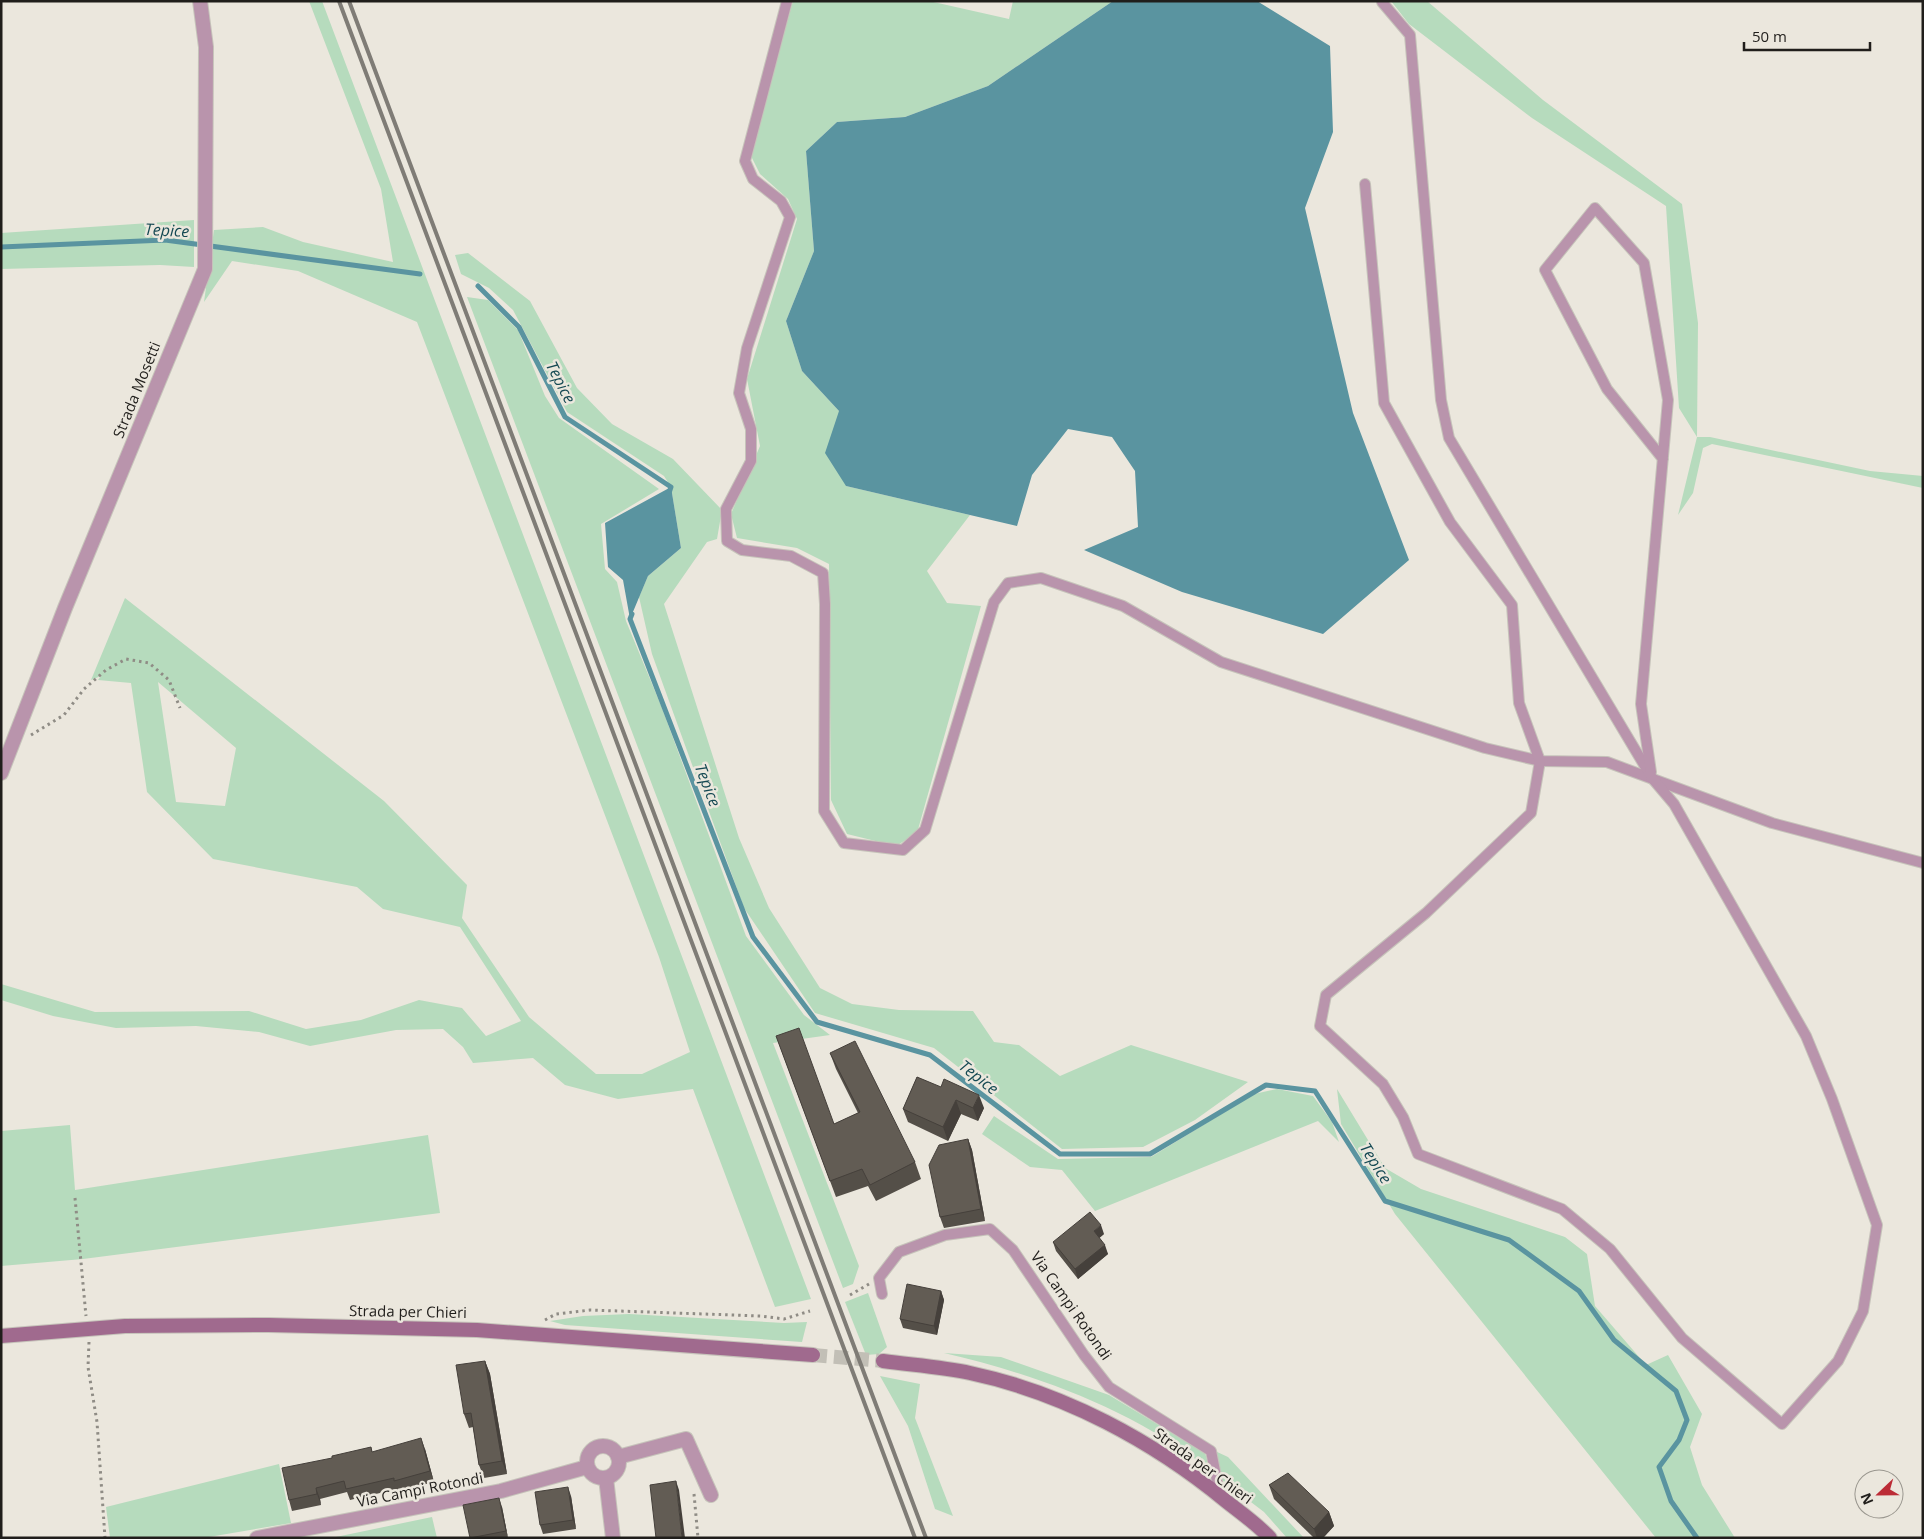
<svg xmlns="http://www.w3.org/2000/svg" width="1924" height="1539" viewBox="0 0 1924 1539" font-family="'Open Sans',sans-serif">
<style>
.green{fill:#b6dbbd;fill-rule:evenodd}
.water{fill:#5a94a0}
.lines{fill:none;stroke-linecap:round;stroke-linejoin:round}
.stream{stroke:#5a94a0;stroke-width:5}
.secondary-tunnel{stroke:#c2bfb6;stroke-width:14;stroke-dasharray:14 7;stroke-linecap:butt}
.service-casing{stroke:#c6c3ba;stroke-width:12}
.minor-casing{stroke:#c6c3ba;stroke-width:16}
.secondary-casing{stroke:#c6c3ba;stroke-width:16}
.path{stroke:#8f8c85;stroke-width:3;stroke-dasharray:2.5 4;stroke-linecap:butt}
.service{stroke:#b994ac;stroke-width:10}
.minor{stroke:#b994ac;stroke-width:14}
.secondary{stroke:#a06a8e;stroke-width:14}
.rail{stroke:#7f7c76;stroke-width:4}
.wall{fill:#544f48}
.shaded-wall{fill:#45403b}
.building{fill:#625c54;stroke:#45403b}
.labels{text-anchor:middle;stroke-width:5;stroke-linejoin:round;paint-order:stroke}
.street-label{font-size:15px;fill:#201e1b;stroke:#ebe7dd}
.water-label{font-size:16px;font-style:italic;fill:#154953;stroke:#ebe7dd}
</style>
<rect width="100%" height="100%" fill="#ebe7dd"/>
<g class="green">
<path d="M309,1H322L811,1299L775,1307L693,1089L618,1099L565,1085L533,1058L473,1063L463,1047L443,1029L396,1030L310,1046L259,1032L196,1026L116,1028L53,1016L1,1000V984L95,1012L249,1011L306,1029L361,1020L419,1000L462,1008L486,1036L521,1021L460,927L383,909L357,887L213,859L147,792L131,683L98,680L101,676L91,680L125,598L384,801L467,885L462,918L529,1017L596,1074H642L690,1052L659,957L417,322L298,271L232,261L204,302L214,230L263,227L303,242L393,262L381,189ZM158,682L236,748L225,806L176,802Z"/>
<path d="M793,1H929L1009,19L1013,1H1113L988,86L905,117L837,122L806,151L814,251L786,321L802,371L839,411L846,486L970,515L927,571L947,603L981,606L917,833L896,846L847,834L831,800L829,564L797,548L737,538L731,514L760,446L747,379L797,219L788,199L760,174L750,154Z"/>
<path d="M1391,1H1427L1543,100L1682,204L1698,323L1697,437H1710L1870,471L1923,476V488L1712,444L1703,448L1693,493L1678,515L1697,437L1679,408L1666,206L1532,118L1409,24Z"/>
<path d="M194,220V267L160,265L1,269V233Z"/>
<path d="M468,253L530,301L577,388L612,424L673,459L722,510L717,539L707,542L664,604L739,838L769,908L820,988L852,1004L899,1010L973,1011L994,1042L1019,1045L1060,1076L1131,1045L1248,1082L1195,1120L1143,1147L1062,1149L934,1048L815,1013L744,908L652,654L639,597L648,576L681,548L671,487L664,476L567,412L513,310L489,288L461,274L455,255Z"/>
<path d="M467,297L488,300L518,330L545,396L559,418L659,489L601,524L605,569L617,582L626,621L662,708L746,936L804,1015L830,1035L773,1043L859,1266L853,1284L843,1288Z"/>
<path d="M1277,1089L1313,1096L1332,1122L1339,1142L1318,1121L1095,1211L1062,1170L1030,1167L982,1134L994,1116L1058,1159L1151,1157L1254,1094Z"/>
<path d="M1337,1089L1385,1168L1421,1189L1565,1237L1587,1254L1595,1306L1646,1365L1668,1355L1702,1414L1690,1447L1702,1485L1735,1538H1656L1395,1214L1341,1124Z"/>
<path d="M70,1125L75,1190L428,1135L440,1213L83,1259L1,1266V1131Z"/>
<path d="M868,1293L887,1347L879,1354L866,1355L845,1302Z"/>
<path d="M629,1314L784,1323L807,1322L802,1342L565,1325L550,1321L583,1316Z"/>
<path d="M944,1353L1001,1357L1109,1395L1205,1453L1210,1470C1133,1410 1039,1375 944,1353Z"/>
<path d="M880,1376L920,1384L915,1418L953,1516L935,1509L908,1426Z"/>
<path d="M1215,1451L1228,1457L1304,1538H1287L1264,1512L1218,1477Z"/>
<path d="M279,1464L291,1523L203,1538H110L106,1507Z"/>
<path d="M432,1517L437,1538H331Z"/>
</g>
<g class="water">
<path d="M1113,1H1257L1330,46L1333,132L1305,208L1353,413L1409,560L1323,634L1182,592L1084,550L1138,527L1135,471L1112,437L1068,429L1032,475L1017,526L846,486L825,453L839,411L802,371L786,321L814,251L806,151L837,122L905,117L988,86Z"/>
<path d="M671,487L681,548L648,576L630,619L623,580L608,567L605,523Z"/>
</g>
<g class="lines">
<g class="stream">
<path d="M1,247L165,240L420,274"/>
<path d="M478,286L519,327L565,417L671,487L669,493"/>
<path d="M632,614L630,619L753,937L817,1022L930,1055L1060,1154H1150L1266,1085L1315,1091L1385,1201L1509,1240L1579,1291L1614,1340L1676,1391L1687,1420L1679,1440L1659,1467L1671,1501L1697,1538"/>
</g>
<path class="secondary-tunnel" d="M813,1355L883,1361"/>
<defs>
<g id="service">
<path d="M787,1L745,161L753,179L781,201L790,217L747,348L739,393L751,429V461L726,509L727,541L742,550L791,556L823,573L825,604L824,811L844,843L903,850L925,830L994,602L1008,583L1041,578L1123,606L1221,662L1485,748L1540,761L1607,762L1772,823L1923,863"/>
<path d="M1365,184L1384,403L1450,522L1512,605L1519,703L1540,761L1531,813L1426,913L1326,995L1320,1026L1383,1084L1403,1117L1418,1154L1562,1209L1610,1249L1682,1338L1782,1424L1838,1361L1863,1311L1877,1225L1832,1099L1806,1036L1674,804L1652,778L1449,438L1441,400L1410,35L1382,2"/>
<path d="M1651,772L1641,704L1668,400L1644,263L1595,208L1545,270L1607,389L1663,459"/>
<path d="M882,1294L879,1278L899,1252L945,1235L990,1229L1013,1250L1084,1355L1109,1387L1211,1451L1220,1496"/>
</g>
<g id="minor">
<path d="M1,773L65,608L205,269L206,47L200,1"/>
<circle cx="603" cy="1462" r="16"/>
<path d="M618,1457L686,1439L711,1495"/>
<path d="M606,1478L613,1538"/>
<path d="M257,1538L501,1491L587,1467"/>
</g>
<g id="secondary">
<path d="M1,1336L125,1326L269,1325L477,1330L813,1355"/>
<path d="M883,1361C912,1365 942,1367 970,1373C1064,1393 1153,1441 1226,1501C1241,1513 1257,1524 1270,1538"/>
</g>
</defs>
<use href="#service" class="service-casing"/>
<use href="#minor" class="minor-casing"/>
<use href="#secondary" class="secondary-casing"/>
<g class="path">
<path d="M31,735L64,715L84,689L106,670L126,659L149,663L169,680L180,708"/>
<path d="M75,1198L86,1316"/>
<path d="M850,1295L869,1284"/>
<path d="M545,1320L556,1314L590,1310L761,1316L784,1319L810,1311"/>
<path d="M89,1342L88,1367L97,1422L105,1538"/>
<path d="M694,1494L698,1538"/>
</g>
<use href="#service" class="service"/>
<use href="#minor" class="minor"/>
<use href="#secondary" class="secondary"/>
<g class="rail">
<path d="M339,1L915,1538"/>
<path d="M349,1L926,1538"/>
</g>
</g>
<g class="wall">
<path d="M776,1036L834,1124L858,1113L836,1069L830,1053L915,1162L921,1179L876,1201L868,1186L836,1197Z"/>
<path d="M917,1077L984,1108L978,1121L961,1114L948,1141L908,1122L903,1109Z"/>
<path d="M968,1139L972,1150L985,1221L944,1228L940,1217Z"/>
<path d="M1104,1234L1099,1238L1108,1254L1078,1279L1056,1251L1053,1242Z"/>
<path d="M941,1291L944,1300L937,1335L903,1328L900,1319Z"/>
<path d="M485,1361L490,1374L507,1474L484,1478L479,1465L473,1427L469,1428L464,1414Z"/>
<path d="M371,1447L372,1452L425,1449L434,1482L398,1491L397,1489L350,1500L347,1492L320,1499L321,1505L292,1511L289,1500L332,1458Z"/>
<path d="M1269,1485L1329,1512L1334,1526L1323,1538H1314L1274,1499Z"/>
<path d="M571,1496L576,1529L543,1534L540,1525Z"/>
<path d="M502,1507L508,1538H470Z"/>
</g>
<g class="shaded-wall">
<path d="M979,1095L984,1108L978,1121L973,1108Z"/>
<path d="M956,1100L961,1114L948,1141L943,1127Z"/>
<path d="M968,1139L972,1150L985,1221L981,1209Z"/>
<path d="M1101,1225L1104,1234L1097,1240L1094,1231Z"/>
<path d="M1105,1245L1108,1254L1078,1279L1075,1269Z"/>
<path d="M941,1291L944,1300L937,1335L934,1326Z"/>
<path d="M485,1361L490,1374L507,1474L502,1461Z"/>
<path d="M421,1438L425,1449L434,1482L430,1471Z"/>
<path d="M676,1481L679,1490L685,1538H682Z"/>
<path d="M568,1487L571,1496L576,1529L573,1520Z"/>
<path d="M316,1488L320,1499L321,1505L317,1494Z"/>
<path d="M499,1498L502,1507L508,1538L506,1531Z"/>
<path d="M1329,1512L1334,1526L1323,1538H1317L1314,1529Z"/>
</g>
<g class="building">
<path d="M799,1028L834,1124L860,1112L830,1053L855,1041L915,1162L870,1185L862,1169L830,1181L776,1036Z"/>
<path d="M917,1077L941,1087L944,1079L979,1095L973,1108L956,1100L943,1127L903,1109Z"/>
<path d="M968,1139L981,1209L940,1217L929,1165L939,1145Z"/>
<path d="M1090,1212L1101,1225L1094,1231L1105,1245L1075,1269L1053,1242Z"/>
<path d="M907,1284L941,1291L934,1326L900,1319Z"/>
<path d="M485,1361L502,1461L479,1465L471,1413L464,1414L456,1365Z"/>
<path d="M421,1438L430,1471L394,1481V1478L346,1489L344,1481L316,1488L317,1494L289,1500L282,1468L332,1458V1456L371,1447L372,1452Z"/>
<path d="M1288,1473L1329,1512L1314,1529L1269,1485Z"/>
<path d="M676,1481L682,1538H656L650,1485Z"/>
<path d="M568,1487L573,1520L540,1525L535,1492Z"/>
<path d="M499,1498L506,1531L470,1538L463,1505Z"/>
</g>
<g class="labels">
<g class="street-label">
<text transform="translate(137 390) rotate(-68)" y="5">Strada Mosetti</text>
<text transform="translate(1071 1306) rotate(55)" y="5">Via Campi Rotondi</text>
<text transform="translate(408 1312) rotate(1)" y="5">Strada per Chieri</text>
<text transform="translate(1203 1466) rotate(36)" y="5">Strada per Chieri</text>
<text transform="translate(420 1490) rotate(-11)" y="5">Via Campi Rotondi</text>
</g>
<g class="water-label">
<text transform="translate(167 230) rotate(3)" y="6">Tepice</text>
<text transform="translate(561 382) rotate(63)" y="6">Tepice</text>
<text transform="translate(708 785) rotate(69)" y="6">Tepice</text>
<text transform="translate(979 1077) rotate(38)" y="6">Tepice</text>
<text transform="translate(1376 1163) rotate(58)" y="6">Tepice</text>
</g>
</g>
<rect width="1924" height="1539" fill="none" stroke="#201e1b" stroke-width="5"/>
<g transform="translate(1879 1494) rotate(248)"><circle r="24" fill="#ebe7dd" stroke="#9a978f"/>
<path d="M0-4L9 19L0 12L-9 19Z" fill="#bc2c36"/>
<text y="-8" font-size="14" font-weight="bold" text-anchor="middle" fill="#201e1b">N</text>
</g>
<path d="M1744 42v8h126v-8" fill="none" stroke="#201e1b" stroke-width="2.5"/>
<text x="1752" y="42" font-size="15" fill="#201e1b" stroke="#ebe7dd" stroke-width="4" paint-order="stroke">50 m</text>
</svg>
